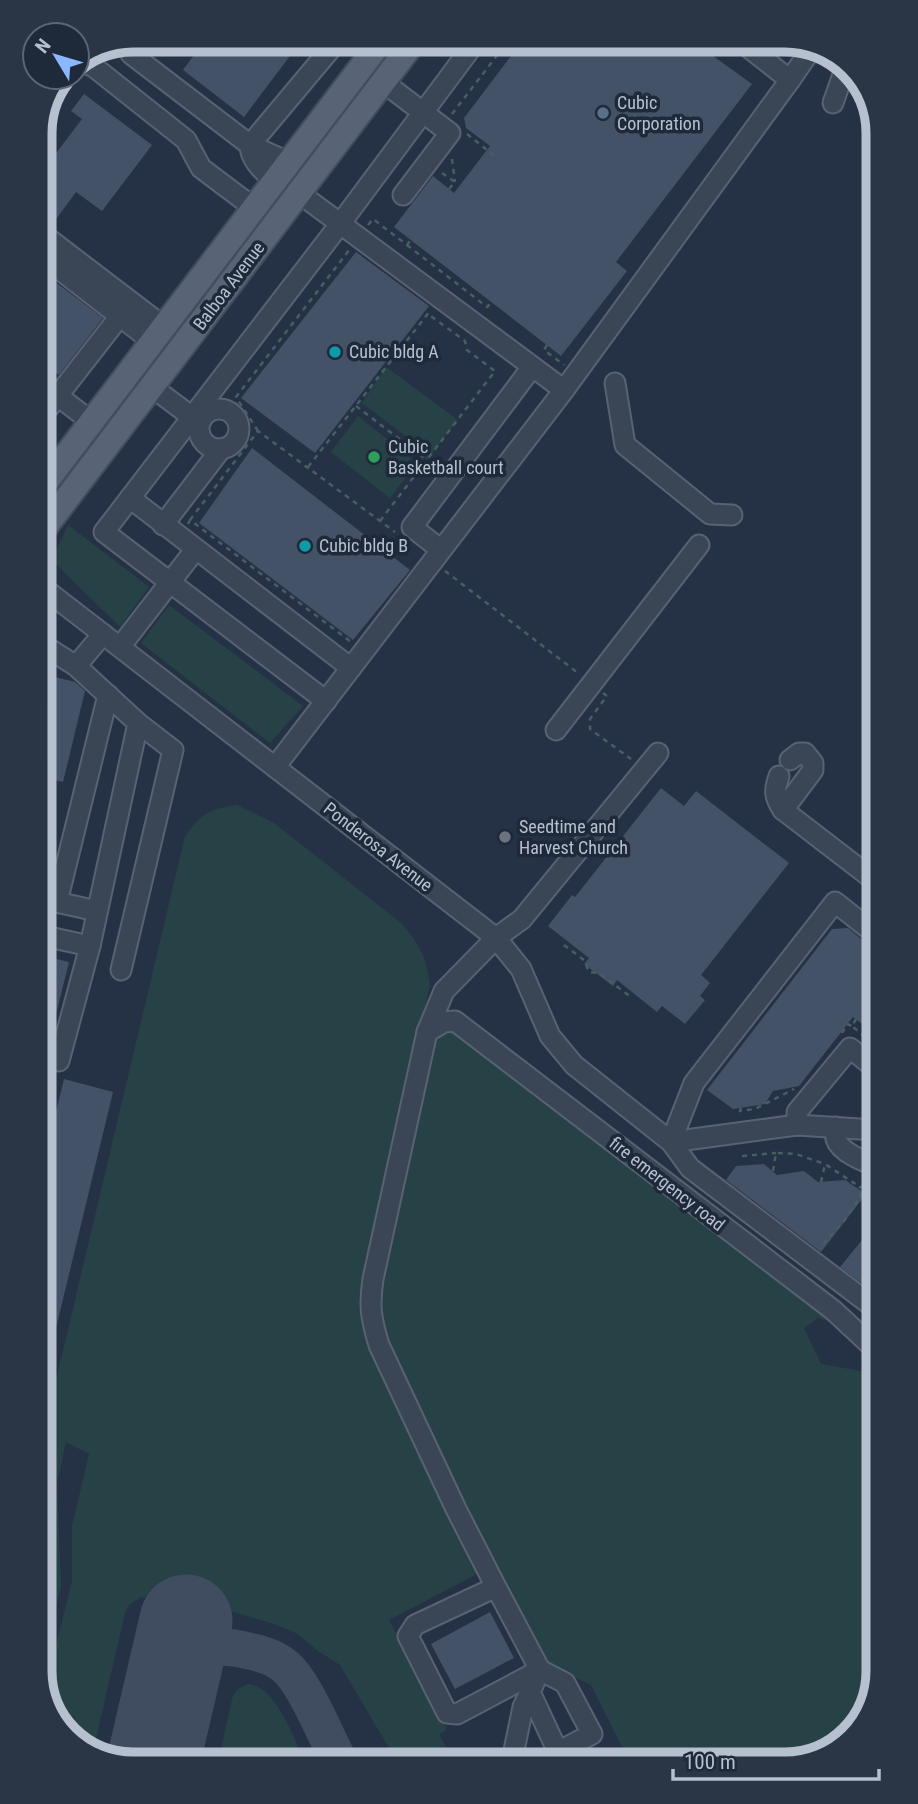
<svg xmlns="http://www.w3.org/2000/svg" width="918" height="1804" viewBox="0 0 918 1804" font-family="'Roboto Condensed',sans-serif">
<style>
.green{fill:#274246}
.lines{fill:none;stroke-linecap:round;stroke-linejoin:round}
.taxiway{stroke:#404d60;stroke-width:37}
.runway{stroke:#404d60;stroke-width:93}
.building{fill:#445268}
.minor-casing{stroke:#586272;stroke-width:23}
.major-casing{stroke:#434d5e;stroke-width:28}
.path{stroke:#465f62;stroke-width:2.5;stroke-dasharray:5 5;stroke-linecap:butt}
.minor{stroke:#3a4555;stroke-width:19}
.major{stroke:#586475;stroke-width:24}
.service-dot{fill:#5c6f8a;stroke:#1e293a;stroke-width:2.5}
.culture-dot{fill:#0f9aa8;stroke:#1e293a;stroke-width:2.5}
.leisure-dot{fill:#2e9e5b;stroke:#1e293a;stroke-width:2.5}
.worship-dot{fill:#6b7280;stroke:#1e293a;stroke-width:2.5}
.labels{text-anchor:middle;stroke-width:7;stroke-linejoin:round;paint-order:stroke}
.poi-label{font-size:18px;fill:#b7c0ce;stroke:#1e293a;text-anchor:start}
.street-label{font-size:18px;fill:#b7c0ce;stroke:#1e293a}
.rim{fill:none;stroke:#b7c0ce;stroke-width:9}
</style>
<rect width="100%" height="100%" fill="#253245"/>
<g class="green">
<path d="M386,367L458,420L427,460L413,449L416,444L362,403Z"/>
<path d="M358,416L417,463L390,498L331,452Z"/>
<path d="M68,525L149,587L120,627L52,560Z"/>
<path d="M169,605L303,706L270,743L141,643Z"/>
<path d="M237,805L274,823L401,923C420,944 426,957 430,985L379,1211L367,1328L376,1361L481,1572L389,1620L447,1730L439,1734L452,1760L394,1761L389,1748L340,1665L318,1651L298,1634L271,1623L230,1611L141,1597L129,1605L125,1613L93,1751L77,1745L47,1706V1682L72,1581V1526L89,1454L66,1442L57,1483L61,1586L47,1646L46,1412L55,1376H57L185,836C202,813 209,809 237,805Z"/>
<path d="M441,1029H458L842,1325L818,1318L804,1328L821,1364L861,1371L876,1365L878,1671L862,1723L820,1757L628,1759L591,1685L547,1663L380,1336L376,1302L434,1038Z"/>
<path d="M248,1684C276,1686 294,1738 305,1762L218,1763L233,1695L238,1689Z"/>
</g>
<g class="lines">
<path class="taxiway" d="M171,1683C196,1647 212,1641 253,1652C267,1655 280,1660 290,1671C309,1693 325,1735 339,1761"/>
<path class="runway" d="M153,1763L186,1621"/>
</g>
<g class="building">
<path d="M205,40H302L244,117L183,70Z"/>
<path d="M523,40H691L752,84L616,262L627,271L561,356L394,227L433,176L454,193L490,146L466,128L464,118Z"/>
<path d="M84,94L152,145L102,211L76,192L51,226L41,219V173L82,119L71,111Z"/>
<path d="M356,252L429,306L315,453L241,398Z"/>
<path d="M41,271L103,318L59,375L41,362Z"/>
<path d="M252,448L410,570L353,640L199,523Z"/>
<path d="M43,674L75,682L85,691L63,782L43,777Z"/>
<path d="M661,788L684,806L696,791L789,863L701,975L710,983L700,996L705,1000L685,1024L662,1006L657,1012L617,980L613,986L584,964L589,958L548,926L572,895L575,897Z"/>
<path d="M848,928L866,943L875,945V1034L853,1017L799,1086L773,1091L765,1104L733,1109L707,1090L832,929Z"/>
<path d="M44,956L69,962L48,1046L44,1045Z"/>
<path d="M64,1079L113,1092L50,1353H46L45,1157Z"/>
<path d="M764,1164L777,1175L804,1171L818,1182L845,1180L866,1194L821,1252L726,1180L736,1166Z"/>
<path d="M876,1223V1294L840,1267Z"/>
<path d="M490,1612L514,1658L455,1689L431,1644Z"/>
</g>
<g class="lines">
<defs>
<g id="minor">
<path d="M142,40L131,54L250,145L288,162"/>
<path d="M82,62L94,67L186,140L201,168L254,208"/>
<path d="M790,80L812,48"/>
<path d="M383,82L450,133L403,195"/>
<path d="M833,103L846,66"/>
<path d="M250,145L338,40"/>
<path d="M250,145C250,160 264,171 274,182"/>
<path d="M299,193L564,390"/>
<path d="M41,233L164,327"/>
<path d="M41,255L153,342"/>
<path d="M615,383L625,445L710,514L732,515"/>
<path d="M42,384L92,422"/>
<path d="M152,387L192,417L201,420"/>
<circle cx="219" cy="429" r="20"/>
<path d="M42,416L120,316"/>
<path d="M42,455L57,467"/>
<path d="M130,498L351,668"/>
<path d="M163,525L221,449"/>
<path d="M441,550L412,527L532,367"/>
<path d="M42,587L496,938L521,969L550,1036L574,1065L671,1142L690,1168L876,1309"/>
<path d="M43,645L76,666L138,723L90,946L44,936"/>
<path d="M120,647L195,550"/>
<path d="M76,666L103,634"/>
<path d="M326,701L104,532L340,224L477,40"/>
<path d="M556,730L699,545"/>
<path d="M275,767L564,390L790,80L739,40"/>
<path d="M779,776C774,790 774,797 783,810L874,880"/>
<path d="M783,810L813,770V763L805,753H799L790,760"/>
<path d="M47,900L97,911"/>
<path d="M57,902L108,695"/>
<path d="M121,970L173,750L138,723"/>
<path d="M427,1032L444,1022L455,1021L833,1310L876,1350"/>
<path d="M44,1058L59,1061L90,946"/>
<path d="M797,1125V1112L850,1048L875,1068"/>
<path d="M836,1127C836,1131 835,1135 836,1139C840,1152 864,1162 876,1165"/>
<path d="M671,1142L694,1083L835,902L874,933"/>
<path d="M671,1142L797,1125L875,1130"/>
<path d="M496,1587L540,1670L457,1714L447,1713L408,1636L415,1625L496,1587L456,1509L379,1345C371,1319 369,1306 373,1279L427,1032L444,991L496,938L522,919L658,753"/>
<path d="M512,1760L523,1707L540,1670L565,1683L592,1734L558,1752L530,1692"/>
</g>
<g id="major">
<path d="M42,487L382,40"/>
<path d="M42,531L415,40"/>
</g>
</defs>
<use href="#minor" class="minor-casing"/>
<use href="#major" class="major-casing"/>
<g class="path">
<path d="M699,40L708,46"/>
<path d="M452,114L509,40"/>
<path d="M467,134L496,157V160"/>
<path d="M452,159L455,182"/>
<path d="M442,173L455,182L449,189"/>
<path d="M368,225L373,219L407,245L411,240"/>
<path d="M407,245L487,307L492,302"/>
<path d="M547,345L544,350L564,365"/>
<path d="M356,406L427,460"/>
<path d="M258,431L236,397L350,249"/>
<path d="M308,467L430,311"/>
<path d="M190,520L258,431L395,532"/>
<path d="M380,521L495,371L467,350L465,341L428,314"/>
<path d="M188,524L190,520L351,642"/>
<path d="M445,571L578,673"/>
<path d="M603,693L607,696L590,719V729L631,759"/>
<path d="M564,945L584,960L589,972L599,973L631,997"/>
<path d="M856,1019L852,1026L865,1037"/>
<path d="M842,1033L847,1024L852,1026"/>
<path d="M870,1041L867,1039L873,1032"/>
<path d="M741,1108L740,1111L755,1109L794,1089"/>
<path d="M742,1156L776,1153"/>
<path d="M773,1171L776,1153L796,1154L825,1164"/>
<path d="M821,1182L825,1164L860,1187"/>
<path d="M823,1244L844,1221L861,1196L858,1192L860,1187L876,1188"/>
<path d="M589,1759L604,1749"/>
</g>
<use href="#minor" class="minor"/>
<use href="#major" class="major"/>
</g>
<circle class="service-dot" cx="603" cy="113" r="7"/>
<g class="culture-dot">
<circle cx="335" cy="352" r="7"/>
<circle cx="305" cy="546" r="7"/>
</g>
<circle class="leisure-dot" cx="374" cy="457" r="7"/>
<circle class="worship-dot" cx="505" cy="837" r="7"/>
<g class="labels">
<g class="poi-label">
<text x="617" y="109">Cubic<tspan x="617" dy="21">Corporation</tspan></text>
<text x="349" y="358">Cubic bldg A</text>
<text x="388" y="453">Cubic<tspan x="388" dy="21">Basketball court</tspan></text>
<text x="319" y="552">Cubic bldg B</text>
<text x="519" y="833">Seedtime and<tspan x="519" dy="21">Harvest Church</tspan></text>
</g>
<g class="street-label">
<text transform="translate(229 286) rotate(-53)" y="6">Balboa Avenue</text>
<text transform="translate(378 847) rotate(38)" y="6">Ponderosa Avenue</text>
<text transform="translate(667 1184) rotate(38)" y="6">fire emergency road</text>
</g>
</g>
<path d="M0 0H918V1804H0ZM133 52H785A81 81 0 0 1 866 133V1671A81 81 0 0 1 785 1752H133A81 81 0 0 1 52 1671V133A81 81 0 0 1 133 52Z" fill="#2a3546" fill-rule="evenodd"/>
<path class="rim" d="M133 52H785A81 81 0 0 1 866 133V1671A81 81 0 0 1 785 1752H133A81 81 0 0 1 52 1671V133A81 81 0 0 1 133 52Z"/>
<g transform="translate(56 56) rotate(308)"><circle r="33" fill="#1e293a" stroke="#5b6575" stroke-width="2"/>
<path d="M0-5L12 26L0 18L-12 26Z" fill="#8bb7ff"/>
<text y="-10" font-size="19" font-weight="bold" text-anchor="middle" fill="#b7c0ce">N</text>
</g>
<path d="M673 1769v10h206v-10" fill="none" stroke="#b7c0ce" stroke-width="3.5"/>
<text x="684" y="1769" font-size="21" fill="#b7c0ce" stroke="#1e293a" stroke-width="5" paint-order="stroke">100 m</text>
</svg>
